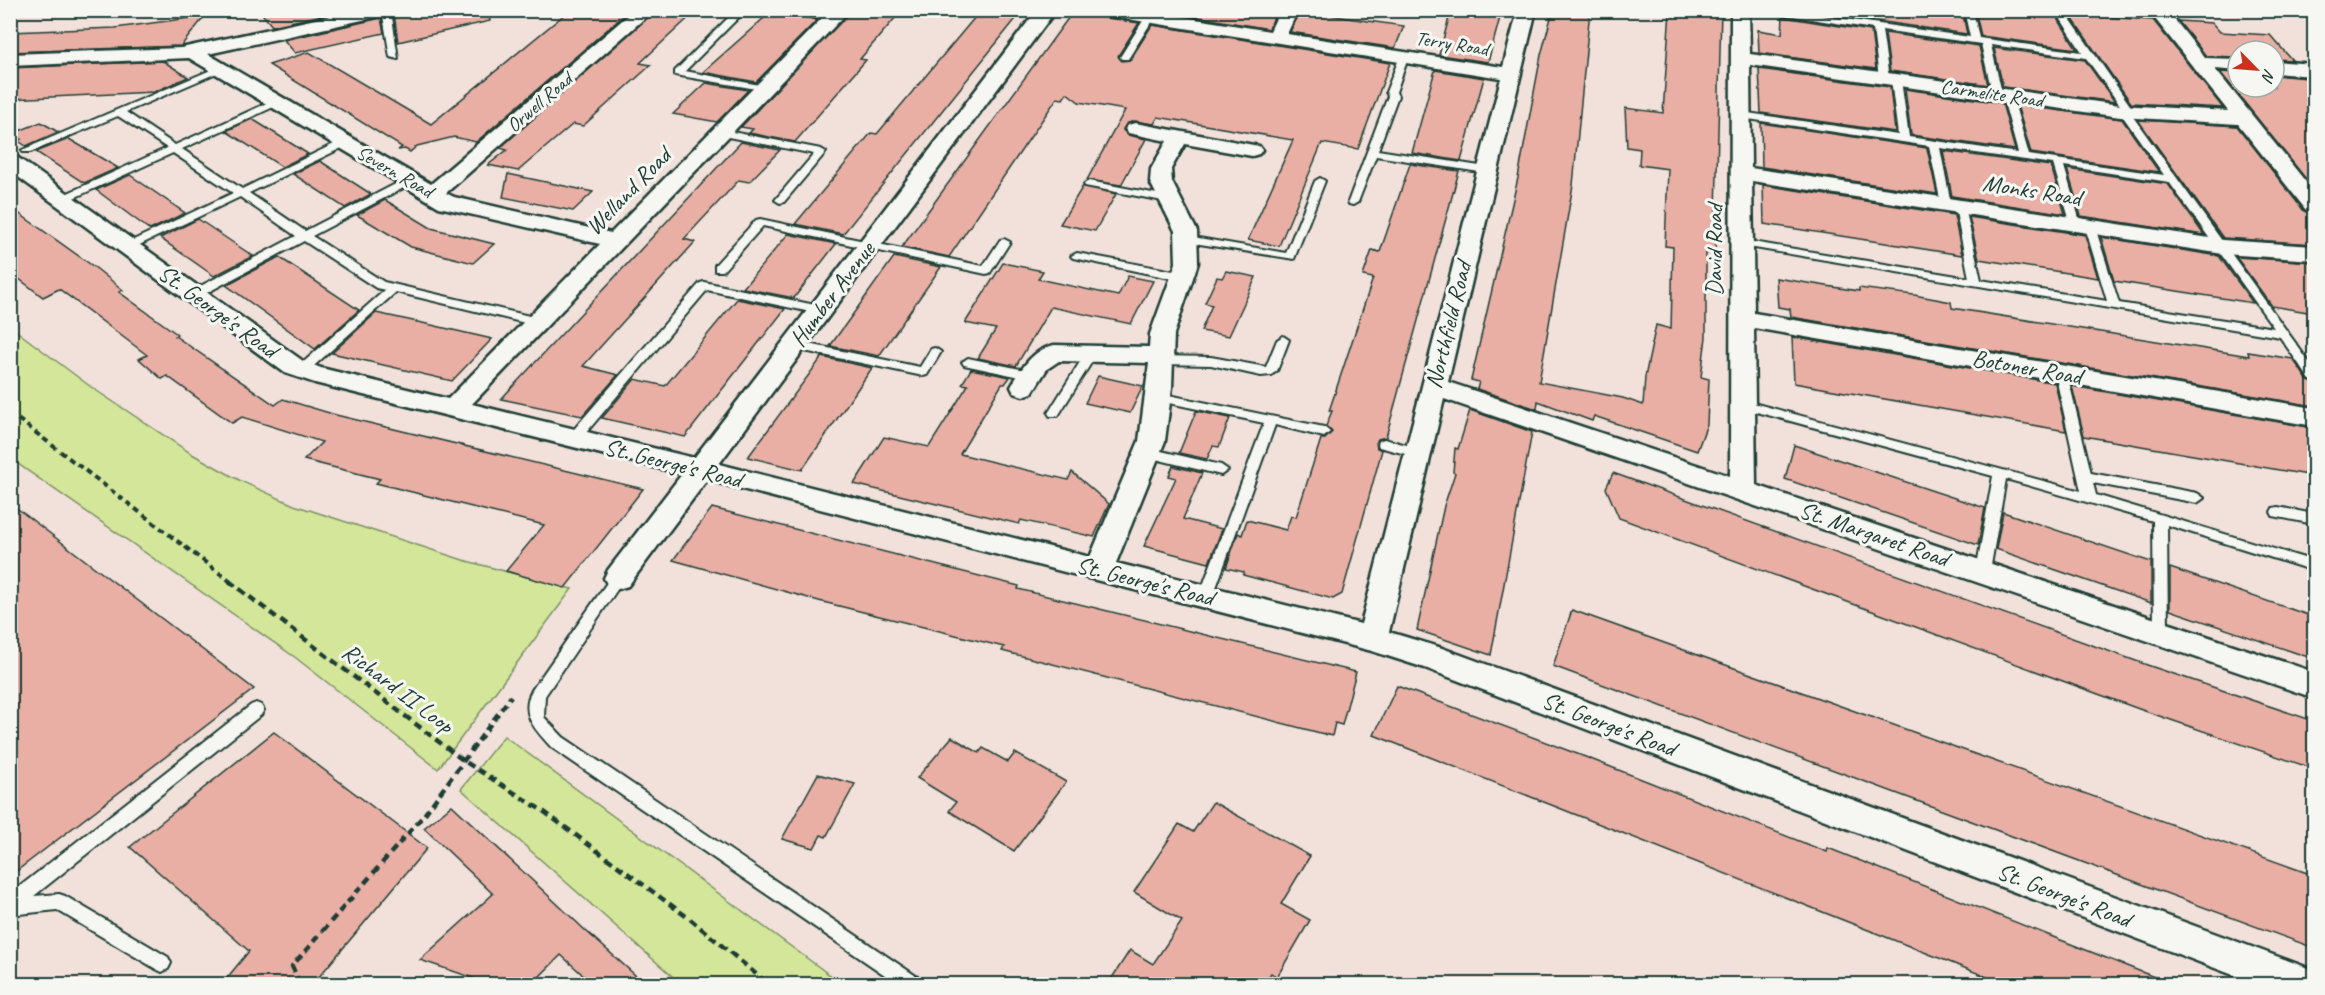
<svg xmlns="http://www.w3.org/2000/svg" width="2325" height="995" viewBox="0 0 2325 995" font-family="Caveat,sans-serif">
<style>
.green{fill:#d4e699;stroke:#7a9266;stroke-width:1.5}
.building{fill:#e9afa4;stroke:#1f3d34;stroke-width:1.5}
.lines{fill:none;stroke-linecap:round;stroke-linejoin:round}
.lane-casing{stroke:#1f3d34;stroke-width:4}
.street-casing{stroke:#1f3d34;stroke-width:5}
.path-far1{stroke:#1f3d34;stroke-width:4;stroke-dasharray:6 4.5;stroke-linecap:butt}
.path{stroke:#1f3d34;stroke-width:4.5;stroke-dasharray:8 5;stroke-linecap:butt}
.lane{fill:#f6f6f2;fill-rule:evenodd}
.street{fill:#f6f6f2;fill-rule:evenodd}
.labels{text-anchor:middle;stroke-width:6;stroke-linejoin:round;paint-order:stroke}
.far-street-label{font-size:20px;fill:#1f3d34;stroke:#f6f6f2}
.street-label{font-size:24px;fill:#1f3d34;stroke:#f6f6f2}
</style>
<rect width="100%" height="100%" fill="#f2e1db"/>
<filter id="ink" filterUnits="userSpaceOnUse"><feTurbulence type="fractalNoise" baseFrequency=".0167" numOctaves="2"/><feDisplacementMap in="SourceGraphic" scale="12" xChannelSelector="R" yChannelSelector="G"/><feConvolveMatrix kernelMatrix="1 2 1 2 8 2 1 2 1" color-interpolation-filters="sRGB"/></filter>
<g filter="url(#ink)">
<g class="green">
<path d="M11,327L91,387L192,454L241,481L294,505L463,560L572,589L438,769L296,658L11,459Z"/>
<path d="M504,736L842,984H681L461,789Z"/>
</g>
<g class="building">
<path d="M259,10H345L272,26Z"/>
<path d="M396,10H489L490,21L398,42L394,13Z"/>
<path d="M570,10H630L476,142L454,137L417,146L410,152L405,149L398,150L402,147L269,65L309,52L431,124Z"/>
<path d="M656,10H697L640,63L651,65L583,126L573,124L518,171L488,165L507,150L500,148Z"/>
<path d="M773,10L817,20L756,82L703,72Z"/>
<path d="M852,10H902L860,59L866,60L795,142L749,133L753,129L741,127Z"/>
<path d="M981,10H1023L843,234L795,224L871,133L877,134Z"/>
<path d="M1074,10H1091L1102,17L1139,23L1118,56L1122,61L1130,60L1152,25L1390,63L1358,149L1322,143L1279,246L1248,240L1293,140L1158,117L1154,124L1134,121L1126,124L1123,130L1128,135L1146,139L1121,185L1087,180L1125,110L1079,102L1067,93L1063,99L1057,98L949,257L902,247Z"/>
<path d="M1157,10H1277L1269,29Z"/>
<path d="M1300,10L1354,19L1404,26L1395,48L1290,32Z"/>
<path d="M1451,10H1502L1488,62L1439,55Z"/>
<path d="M1553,10H1590L1573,185L1539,382L1623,398L1643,405L1645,377L1656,325L1671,329L1673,247L1665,246L1668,169L1639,165L1640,149L1627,147L1625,108L1663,113L1670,10H1721L1715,254L1706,253V337L1701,377L1709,379L1707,424L1697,451L1594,416L1592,421L1538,401L1537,409L1477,389L1479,382L1471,380L1518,178L1541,55Z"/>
<path d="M1801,10H1962L1967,34Z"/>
<path d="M1975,10H2025L2055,14L2077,49L1981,36Z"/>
<path d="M2070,15L2153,20L2223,108L2131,103Z"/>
<path d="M205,16L181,46L10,52V32L115,28Z"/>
<path d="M1783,17L1871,31L1876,69L1759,53L1758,30L1782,34Z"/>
<path d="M381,18L384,33L295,53L284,40Z"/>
<path d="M2178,21L2212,23L2220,32L2270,35L2292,60L2274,59V51H2238V57L2206,56Z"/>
<path d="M1885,33L1979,46L1988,85L1890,71Z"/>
<path d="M1994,48L2085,60L2115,102L2003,87Z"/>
<path d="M163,61L188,77L154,92L10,99V68Z"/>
<path d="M1759,69L1890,87L1895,132L1761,113Z"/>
<path d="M1435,70L1484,78L1461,161L1412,153Z"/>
<path d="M2220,72L2238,73V87H2274V75L2308,78L2314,85V111H2308L2314,118V189Z"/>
<path d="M706,83L748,90L717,122L673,114Z"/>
<path d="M1905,89L2002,103L2015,150L1911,135Z"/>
<path d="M2017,105L2122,119L2159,172L2031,153Z"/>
<path d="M252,119L265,127L308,154L282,167L226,131Z"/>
<path d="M2138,120L2237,126L2304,211L2314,213V244L2223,238Z"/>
<path d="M41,122L58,132L26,146L17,140L21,139L14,133Z"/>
<path d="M1761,123L1927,148L1937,194L1762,167Z"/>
<path d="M69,139L118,168L84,183L36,152Z"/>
<path d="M741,142L780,150L749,182L739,180L684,239L695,242L583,366L618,375L582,416L501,399Z"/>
<path d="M1943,151L2051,166L2065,214L1952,196Z"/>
<path d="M320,161L371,194L345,208L293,174Z"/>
<path d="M1410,164L1459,171L1386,437L1378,439L1376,443L1377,448L1382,450L1342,594L1333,599L1243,575L1244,572L1226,568L1238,533L1242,535L1247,520L1286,530L1291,516L1296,517L1321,439H1325L1332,432L1326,426L1332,411H1329L1373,278L1363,276L1372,250L1380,252Z"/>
<path d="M2067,169L2168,184L2204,235L2081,216Z"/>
<path d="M508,174L593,192L573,211L503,197Z"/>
<path d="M130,175L185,213L150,230L96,190Z"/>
<path d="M1763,185L1954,215L1962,255L1764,224Z"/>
<path d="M1083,186L1116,194L1095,231L1060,224Z"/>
<path d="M385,200L431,228L494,244L473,263L411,247L357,215Z"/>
<path d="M10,207L97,269L123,290L119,292L177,334L175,336L275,405L283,399L336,415L643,489L565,588L506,571L544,525L376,483L380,479L304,460L322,442L242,417L232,423L167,376L162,379L139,359L147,355L59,289L43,297L10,272Z"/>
<path d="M1969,217L2085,235L2098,278L1979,259Z"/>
<path d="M198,219L241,248L253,256L214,276L160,238Z"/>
<path d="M788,234L836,244L794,298L743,288Z"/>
<path d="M2101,237L2219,256L2253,303L2114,281Z"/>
<path d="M279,257L359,310L315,349L226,285Z"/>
<path d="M894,257L941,267L879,356L830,346Z"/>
<path d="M2236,257L2314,262V313L2272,306Z"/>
<path d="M1003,263L1043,271L1038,279L1118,296L1128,276L1153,281L1131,324L1051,307L1016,366L978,358L996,329L965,323Z"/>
<path d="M1226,271L1256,277L1229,336L1201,331L1212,305L1205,303L1217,277L1222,278Z"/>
<path d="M1776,278L1859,291V288L1914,295L1951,302L1952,308L2249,356L2248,352L2293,359L2308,381L2314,383V406L1791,317L1790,309L1778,307Z"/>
<path d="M737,299L785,309L685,437L602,418L635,379L665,386Z"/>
<path d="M376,313L427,324L492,339L452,381L332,353Z"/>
<path d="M1792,337L2055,383L2066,431L1794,383Z"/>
<path d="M822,357L872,368L802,470L748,457Z"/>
<path d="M971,369L1010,377L1005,384H1002L960,454L1068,480L1072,472L1109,504L1094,537L1021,520L1019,524L854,484L884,437L929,447L968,385L962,384Z"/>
<path d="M1098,376L1143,386L1130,413L1085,403Z"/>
<path d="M2072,386L2314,428V476L2084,436Z"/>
<path d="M1470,410L1532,432L1491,655L1417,630L1444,506L1455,473L1453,472L1455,448L1458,449Z"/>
<path d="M1196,411L1230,418L1219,447L1213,446L1207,459L1179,453Z"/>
<path d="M1794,445L1985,508L1978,545L1785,479Z"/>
<path d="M1173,466L1202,473L1183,519L1222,529L1209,563L1144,546L1176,478L1169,476Z"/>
<path d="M1613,473L2150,666L2314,721V769L2139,709L1619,518L1606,488Z"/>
<path d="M10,503L254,689L10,876Z"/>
<path d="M712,508L1019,586L1018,589L1356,672L1342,725L1335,723L1332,736L1002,651L1004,647L819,601L673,560Z"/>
<path d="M2003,512L2151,562V603L1996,549Z"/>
<path d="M2170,568L2314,617V659L2170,610Z"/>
<path d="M1572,610L2313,875L2314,948L1553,666Z"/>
<path d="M1397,686L1588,758L1827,852L1828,848L2172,984H2005L1374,735Z"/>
<path d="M274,732L427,848L313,984H222L249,951L130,847Z"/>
<path d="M952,737L979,753L983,748L1008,762L1015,753L1066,782L1014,851L949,811L956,802L917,778Z"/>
<path d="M818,774L855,784L826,837L821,835L814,848L782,839Z"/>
<path d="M1213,802L1310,856L1281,904L1310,920L1277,977L1271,973L1264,984H1108L1130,950L1153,964L1182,921L1134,892L1179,824L1193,832Z"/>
<path d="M452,805L586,931L645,984H593L561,955L532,984H491L420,960L493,894L424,828Z"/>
</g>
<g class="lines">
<defs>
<g id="lane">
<path d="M382,10H391L398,59L390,57Z"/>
<path d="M736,10H746L685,71L765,86L768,87V91L675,75V71Z"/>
<path d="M784,10H806L839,18L834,21Z"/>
<path d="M1755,10H1782L1970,37L1964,10H1973L1979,38L2082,52L2055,10H2064L2134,111L2131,114L2314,369V381L2310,380L2280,337L1737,245L1735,243L1741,240L1969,278L1955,207L1960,204L1965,207L1981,280L2107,301L2085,227L2090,224L2095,227L2119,303L2274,328L2169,182L2064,166L2081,225L2076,228L2071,225L2053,164L1940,148L1951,204L1946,207L1941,204L1929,146L1741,118L1736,115L1741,112L1898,135L1891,80L1896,77L1901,80L1909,137L2018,153L2002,95L2007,92L2012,95L2029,155L2164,175L2119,111L2122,108L2086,58L1991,45L2002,93L1997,96L1992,93L1981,44L1882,30L1889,78L1884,81L1879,78L1873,29Z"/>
<path d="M1146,16L1154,18L1128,59H1122L1120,57Z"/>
<path d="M1400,56L1408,58L1396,92L1398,96L1378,150L1486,167L1491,170L1486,173L1376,156L1358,202L1353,205L1349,204L1348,202L1388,96L1386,92Z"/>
<path d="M218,67L226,69L126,112L175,145L274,100H280V104L182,149L242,189L342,140H350V144L249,193L305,231L407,178H415V182L312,236L384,282L538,318L542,319L544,322L542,325L538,326L396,292L306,373H298L296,370L298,367L385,290L376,288L304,241L199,297H191L189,294L191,291L296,236L240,197L133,248H125V244L233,193L173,153L67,201H59V197L167,148L118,116L31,152H23L22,150Z"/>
<path d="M722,130L821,149L826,152L784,202L780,203L775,200L814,154L718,135L717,133Z"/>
<path d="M1320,178L1325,181L1294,259L1187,242L1181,239L1187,236L1286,253L1315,181Z"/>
<path d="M1089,181L1168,196L1173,199L1168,202L1085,186L1084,184Z"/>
<path d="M760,219L983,266L1000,240L1004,239L1010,242L990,273L986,274L763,226L723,271H715V265L756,220Z"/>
<path d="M1077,253L1184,273L1190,277L1184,281L1073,258L1071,256Z"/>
<path d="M704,282L820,306L826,310L820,314L707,290L579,441H569L568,438L569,435L700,283Z"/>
<path d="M1283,336L1289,340L1277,371L1271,375L1261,376L1211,365L1161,364L1155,360L1161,356L1211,357L1266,367L1277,340Z"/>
<path d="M794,341L920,367L931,349L935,348L941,352L927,375L923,376L790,348L788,345L790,342Z"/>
<path d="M1092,348L1098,352L1058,416H1050L1048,413L1050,410L1088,349Z"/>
<path d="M968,358L1030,371L1036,375L1030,379L964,365L962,362Z"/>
<path d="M2061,369L2067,373L2091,473L2197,493L2204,498L2197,503L2093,483L2096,495L2314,561V571L2167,525L2168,632L2166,636L2161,638L2156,636L2154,632L2153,521L2006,479L1990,571L1988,575H1978L1976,571L1993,476L1742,408L1736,404L1742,400L2081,491L2055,373Z"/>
<path d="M1159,393L1324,427L1330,432L1324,437L1275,425L1213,596L1211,600H1201L1199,596L1264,423L1155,400L1153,397L1155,394Z"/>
<path d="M1384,439L1422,449L1424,452L1417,457L1379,447L1378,444L1379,441Z"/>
<path d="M1148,448L1221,465L1228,470L1221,475L1143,456L1141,453Z"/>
<path d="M2278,507L2314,514V524L2273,516L2271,512L2273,508Z"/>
<path d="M618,572L623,574L625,578L545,696L544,717L563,737L919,978L922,984H898L551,747C536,730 519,715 532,690L613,574Z"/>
<path d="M256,703L261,705L264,710L261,715L34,896L59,894L65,896L168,957L171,963L168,969L162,972L156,969L57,910L10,915V894L251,705Z"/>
</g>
<g id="street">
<path d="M358,10H394L385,15L208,54L431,184L634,10H654L446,193L454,197L611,233L830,10H850L472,404L694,458L1037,10H1056L719,464L1090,557L1139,441L1149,363L1059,361L1047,369L1032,393L1023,396L1014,393L1011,387C1022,368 1031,351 1054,345L1149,347L1150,334L1176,263L1175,231L1150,182L1151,169L1167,141L1128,133L1125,129L1128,125L1135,123L1259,146L1262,150L1259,154L1252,156L1185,144L1171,169L1172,182L1197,231L1198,263L1174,334L1172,387L1165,441L1116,563L1361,624L1501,78L1102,15L1093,10H1140L1270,31L1280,10H1298L1287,34L1503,67L1518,10H1536L1448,382L1730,476L1731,10H1749L1750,54L2120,105L2228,111L2148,10H2167L2205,58L2238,59V71L2215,69L2314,192V211L2306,210L2238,124L2120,117L1750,65L1751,168L2223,240L2314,246V260L2223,254L1752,181L1754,313L2314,408V426L1754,328L1756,485L2314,672V698L1444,399L1389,632L1442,648L2303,966L2314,971V984H2257L1425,668L1372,651L707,480L628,586L618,589L608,586L604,578L608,570L682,474L315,383L285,373L10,171V155L17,157L303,361L321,368L448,399L600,244L439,207L189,58L10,66V54L181,48Z"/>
<path d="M2274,61L2314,64V76L2274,73Z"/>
</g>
</defs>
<use href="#lane" class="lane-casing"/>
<use href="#street" class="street-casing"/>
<path class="path-far1" d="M10,413L231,582"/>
<g class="path">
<path d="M229,581L464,761L543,811L690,919L768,984"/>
<path d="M300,984L292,966L424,815L511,696"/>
</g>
<use href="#lane" class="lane"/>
<use href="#street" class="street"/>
</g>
</g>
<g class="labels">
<g class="far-street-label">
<text transform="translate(1452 43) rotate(9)" y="7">Terry Road</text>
<text transform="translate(1992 93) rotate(8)" y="7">Carmelite Road</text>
<text transform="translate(539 102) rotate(-41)" y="7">Orwell Road</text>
<text transform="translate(395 171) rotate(30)" y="7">Severn Road</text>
</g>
<g class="street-label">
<text transform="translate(2032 190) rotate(9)" y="8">Monks Road</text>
<text transform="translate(628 191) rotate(-46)" y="8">Welland Road</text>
<text transform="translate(1714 250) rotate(-90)" y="8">David Road</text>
<text transform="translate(832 294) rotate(-53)" y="8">Humber Avenue</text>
<text transform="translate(218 311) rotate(36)" y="8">St. George's Road</text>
<text transform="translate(1448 325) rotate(-76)" y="8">Northfield Road</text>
<text transform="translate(2027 367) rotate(10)" y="8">Botoner Road</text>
<text transform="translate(673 463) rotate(14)" y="8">St. George's Road</text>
<text transform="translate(1874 534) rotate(19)" y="8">St. Margaret Road</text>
<text transform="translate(1145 581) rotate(14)" y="8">St. George's Road</text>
<text transform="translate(398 688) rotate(37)" y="8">Richard II Loop</text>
<text transform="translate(1609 724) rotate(21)" y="8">St. George's Road</text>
<text transform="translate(2064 895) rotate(21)" y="8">St. George's Road</text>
</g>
</g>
<rect width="2325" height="995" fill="none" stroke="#f6f6f2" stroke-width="36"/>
<rect x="18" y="18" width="2289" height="959" fill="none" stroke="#1f3d34" stroke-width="2" filter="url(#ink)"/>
<g transform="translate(2256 69) rotate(115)"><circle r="28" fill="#f6f6f2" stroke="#a0aca6" stroke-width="1.5"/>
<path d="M0-4.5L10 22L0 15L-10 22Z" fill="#c8321e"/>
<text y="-9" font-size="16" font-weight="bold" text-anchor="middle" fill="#1f3d34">N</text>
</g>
</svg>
